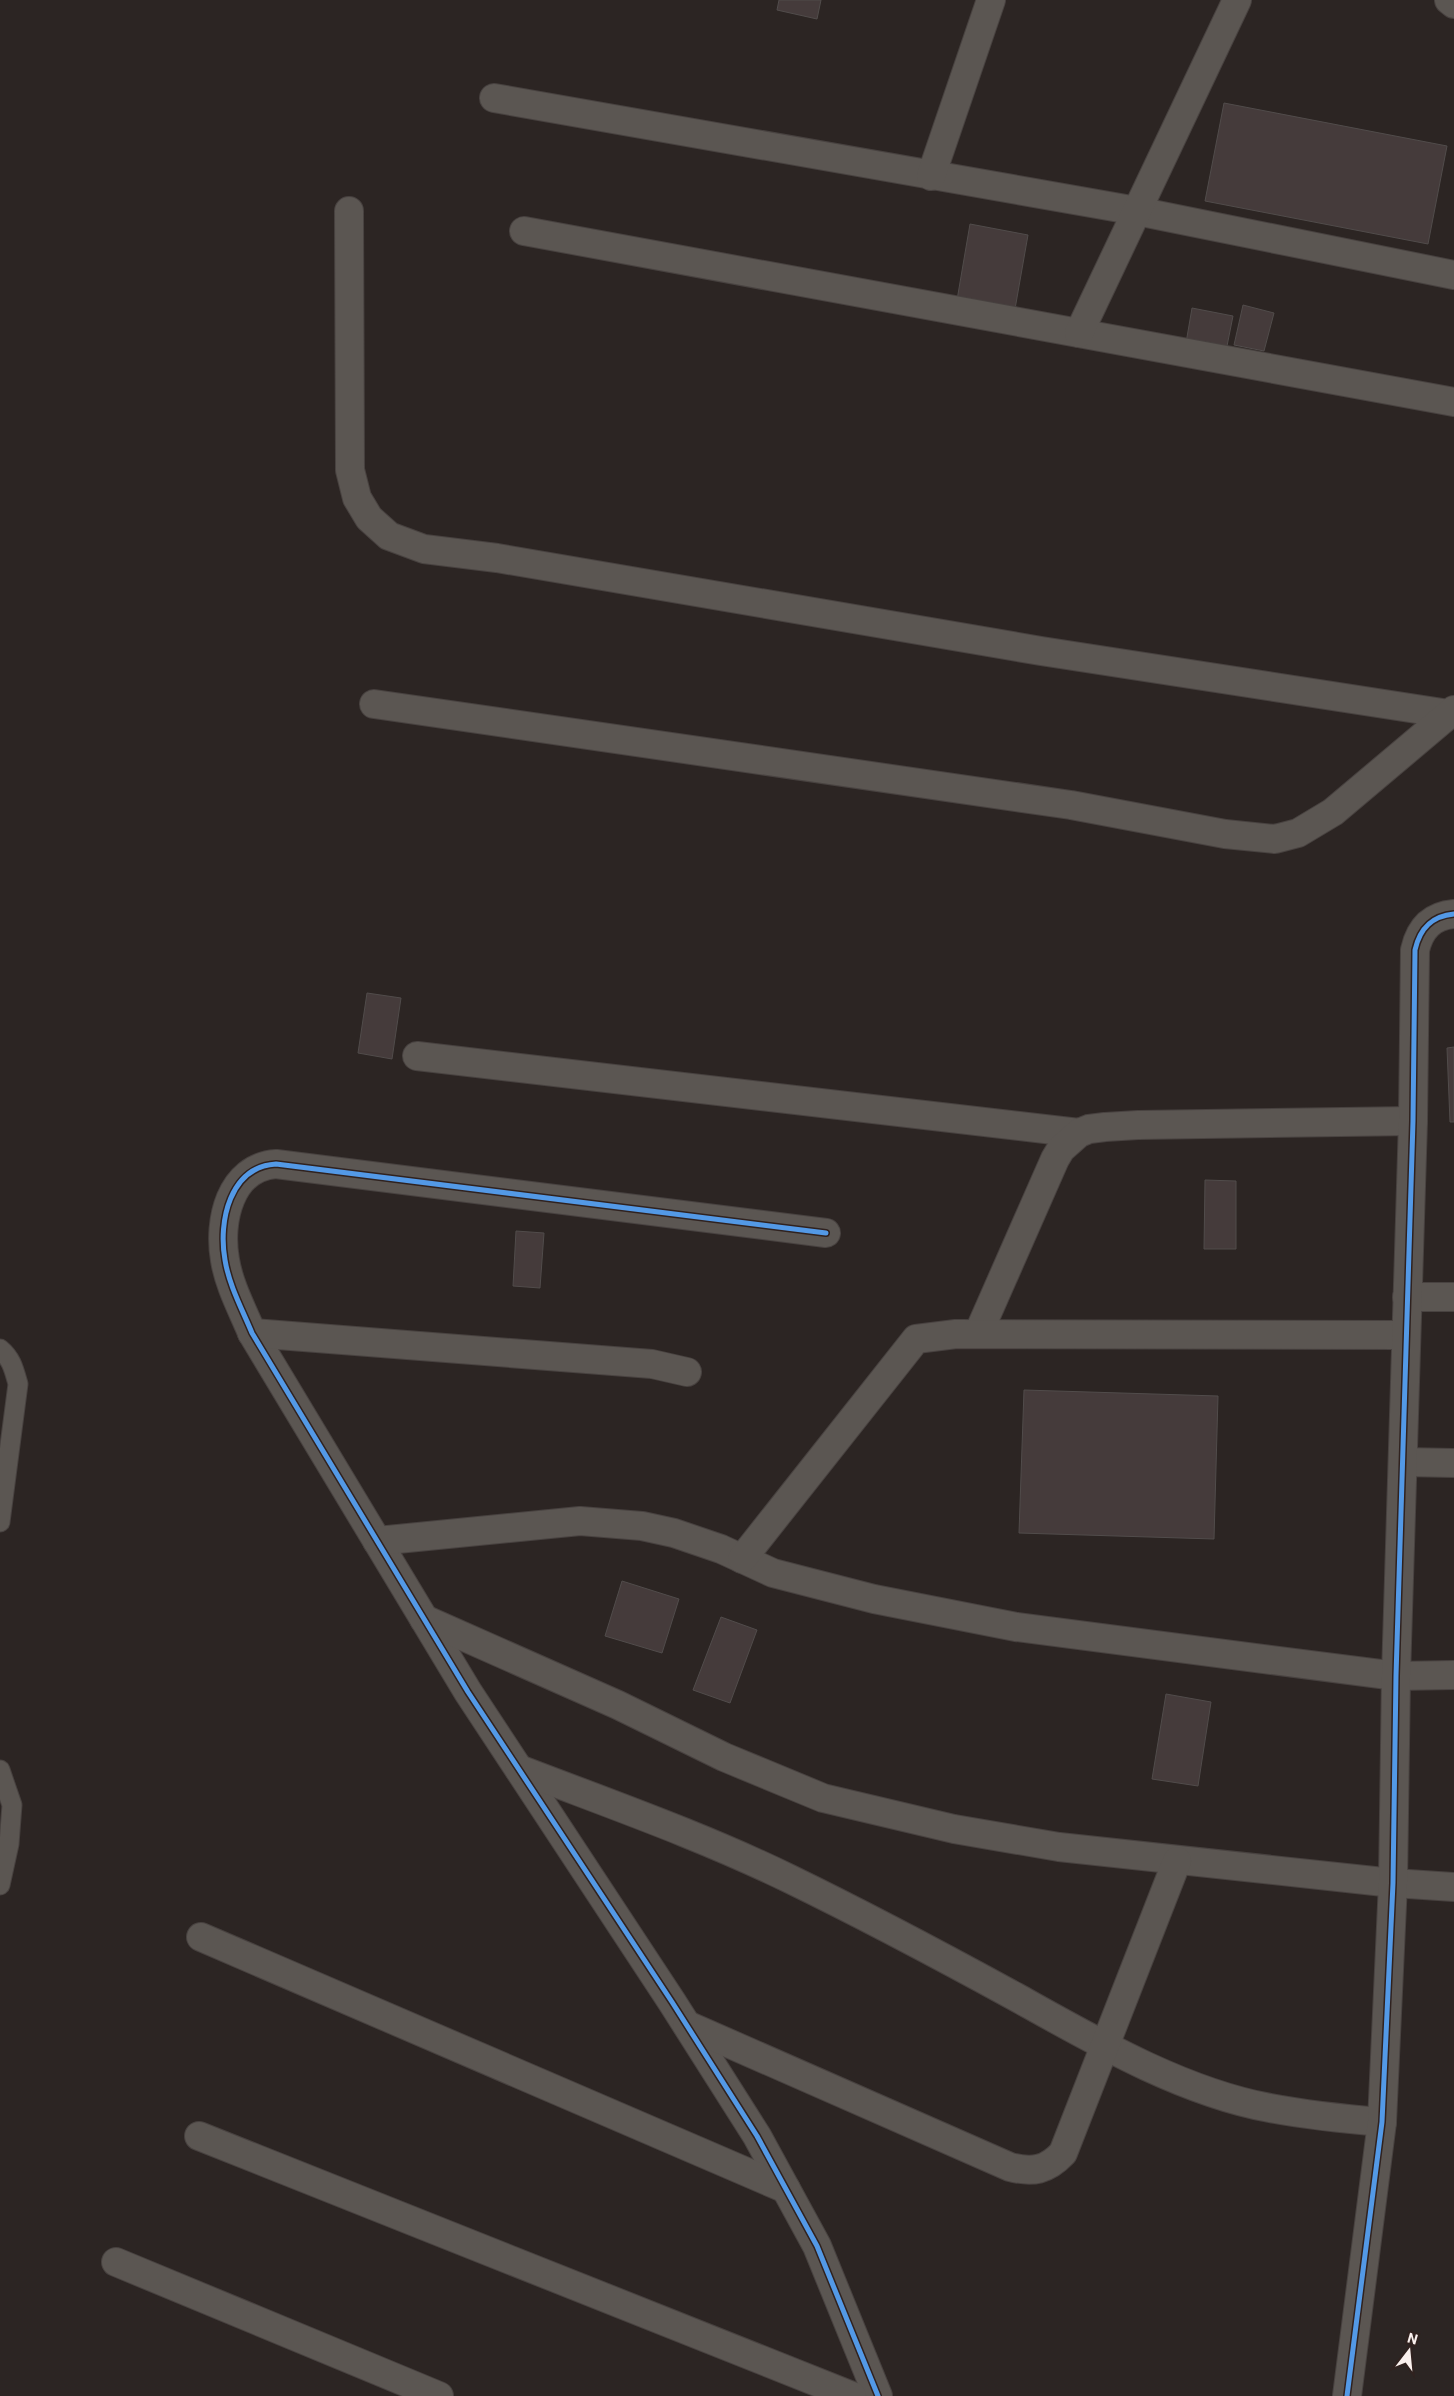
<svg xmlns="http://www.w3.org/2000/svg" width="1454" height="2396" viewBox="0 0 1454 2396" font-family="Roboto,sans-serif">
<style>
.building{fill:#453b3b;stroke:#514c4b}
.lines{fill:none;stroke-linecap:round;stroke-linejoin:round}
.service-casing{stroke:#484240;stroke-width:21}
.minor-casing{stroke:#484240;stroke-width:30}
.service{stroke:#5b5652;stroke-width:19}
.minor{stroke:#5b5652;stroke-width:28}
.cycleway-casing{stroke:#30221f;stroke-width:8}
.cycleway{stroke:#5399e6;stroke-width:5}
</style>
<rect width="100%" height="100%" fill="#2c2523"/>
<g class="building">
<path d="M779,0H821L817,19L777,10Z"/>
<path d="M1224,103L1447,146L1428,244L1205,201Z"/>
<path d="M970,224L1028,235L1015,309L957,300Z"/>
<path d="M1243,305L1274,313L1264,351L1234,345Z"/>
<path d="M1192,308L1233,316L1226,351L1186,343Z"/>
<path d="M367,993L401,998L392,1059L358,1053Z"/>
<path d="M1454,1047V1122H1450L1447,1048Z"/>
<path d="M1205,1180L1236,1181V1249H1204Z"/>
<path d="M516,1231L544,1233L540,1288L513,1286Z"/>
<path d="M1024,1390L1218,1396L1214,1539L1019,1533Z"/>
<path d="M622,1581L679,1599L662,1653L605,1636Z"/>
<path d="M721,1617L757,1630L730,1703L693,1690Z"/>
<path d="M1166,1694L1211,1702L1198,1786L1152,1779Z"/>
</g>
<g class="lines">
<defs>
<g id="service">
<path d="M0,1349C12,1359 14,1370 18,1384L0,1522"/>
<path d="M0,1770L12,1805L9,1844L0,1885"/>
</g>
<g id="minor">
<path d="M1449,0L1454,4"/>
<path d="M494,98L1137,211L1454,275"/>
<path d="M931,176L991,0"/>
<path d="M349,211L350,470L357,498L369,518L389,536L424,549L497,558L1041,651L1449,714"/>
<path d="M524,231L1454,402"/>
<path d="M1079,333L1237,0"/>
<path d="M374,704L1071,805L1225,834L1275,839L1298,833L1333,812L1454,710"/>
<path d="M417,1056L1079,1133"/>
<path d="M826,1233L276,1164C230,1167 218,1221 225,1260C229,1285 242,1309 252,1333L468,1692L672,2002L757,2136L817,2246L878,2396"/>
<path d="M1407,1297H1454"/>
<path d="M252,1333L652,1364L687,1372"/>
<path d="M978,1334L1055,1159L1061,1149L1079,1133L1089,1129L1105,1127L1138,1125L1413,1121"/>
<path d="M1403,1462L1454,1463"/>
<path d="M377,1541L580,1521L642,1526L674,1533L721,1549L773,1573L874,1599L1016,1627L1396,1676L1454,1675"/>
<path d="M742,1559L916,1339L956,1334L1406,1335"/>
<path d="M424,1619L618,1705L724,1757L823,1798L954,1829L1059,1847L1393,1883L1454,1887"/>
<path d="M519,1769C610,1804 702,1836 790,1879C866,1916 941,1956 1016,1997C1093,2040 1182,2092 1270,2108C1307,2115 1345,2119 1382,2122"/>
<path d="M201,1937L786,2189"/>
<path d="M687,2025L1010,2167C1033,2173 1047,2170 1063,2153L1177,1861"/>
<path d="M199,2136L852,2396"/>
<path d="M116,2262L439,2396"/>
<path d="M1347,2396L1382,2122L1393,1883L1396,1676L1413,1121L1415,950C1420,928 1432,916 1454,914"/>
</g>
</defs>
<use href="#service" class="service-casing"/>
<use href="#minor" class="minor-casing"/>
<use href="#service" class="service"/>
<use href="#minor" class="minor"/>
<defs>
<g id="cycleway">
<path d="M826,1233L276,1164C230,1167 218,1221 225,1260C229,1285 242,1309 252,1333L468,1692L672,2002L757,2136L817,2246L878,2396"/>
<path d="M1347,2396L1382,2122L1393,1883L1396,1676L1413,1121L1415,950C1420,928 1432,916 1454,914"/>
</g>
</defs>
<use href="#cycleway" class="cycleway-casing"/>
<use href="#cycleway" class="cycleway"/>
</g>
<g transform="translate(1409 2351) rotate(16)" stroke="#30221f" stroke-width="4" paint-order="stroke">
<path d="M0-4L9 19L0 12L-9 19Z" fill="#faf1ee"/>
<text y="-8" font-size="14" font-weight="bold" text-anchor="middle" fill="#faf1ee">N</text>
</g>
</svg>
